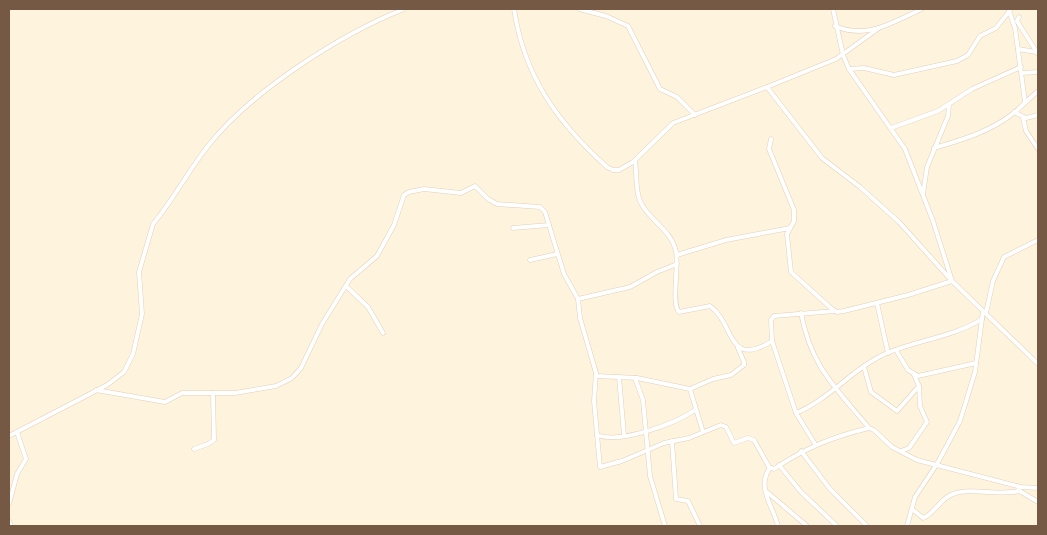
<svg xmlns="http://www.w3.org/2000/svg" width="1047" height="535" viewBox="0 0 1047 535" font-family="Overpass,sans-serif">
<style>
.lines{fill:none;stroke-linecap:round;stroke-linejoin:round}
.minor-casing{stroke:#e2cfb9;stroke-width:5}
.minor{stroke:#fff;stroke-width:4}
</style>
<rect width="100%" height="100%" fill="#fef4de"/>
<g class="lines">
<defs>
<g id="minor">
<path d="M514,9C524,76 557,122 607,167L613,170H619L633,162L673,123L767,87L822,158L860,187L899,222L952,281L1038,364"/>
<path d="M579,9L606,16L628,26L660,89L677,97L695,115"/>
<path d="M1009,11L1015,28L1025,102"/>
<path d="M1019,17L1017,21L1038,54"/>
<path d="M835,26C868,40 892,22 922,9"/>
<path d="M1018,49L1036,52"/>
<path d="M849,69L864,68L894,75L957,61L968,55L980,36L996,28L1011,9"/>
<path d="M1022,73L1038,72"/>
<path d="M767,87L836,59L879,28"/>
<path d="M1014,112L1026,118L1038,115"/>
<path d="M1023,118L1026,131L1038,149"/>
<path d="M891,128L938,111L972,89L1021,67"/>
<path d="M771,139L769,149L794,210V221L787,234L791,272L832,309L837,312L844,311L908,295L952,281L933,221L905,149L849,69L843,55L833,9"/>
<path d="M934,148C962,140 992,131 1015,112C1023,105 1030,98 1038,91"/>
<path d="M635,160C637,174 635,193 642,205C652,222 672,231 676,252C679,266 671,304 679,312L710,306C735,324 727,369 772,341L771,320L774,316L835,311"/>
<path d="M923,194L927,167L948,116L949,105"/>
<path d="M513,228L549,225"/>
<path d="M677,255L726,240L790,228"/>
<path d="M530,260L557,254"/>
<path d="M346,286L368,307L383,333"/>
<path d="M578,299L630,287L657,272L677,264"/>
<path d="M877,303L888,353"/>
<path d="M801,313C811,367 836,388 869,428"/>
<path d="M986,313L993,281L1004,257L1038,240"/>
<path d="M772,341L796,413L815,444"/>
<path d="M896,350L908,370L918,376L976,363"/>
<path d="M864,367L871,392L897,411L919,386"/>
<path d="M597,376L637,378L690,389L713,379L731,375L744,365V362L738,348"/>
<path d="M619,377L624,435"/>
<path d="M635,378L643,400L650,476L665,526"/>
<path d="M690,389L703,432"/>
<path d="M96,390L165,402L182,393H235L276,386L292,378L301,368L322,324L350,279L377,256L394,225L404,195L409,192L424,189L461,193L475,186L488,199L497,204L540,207L545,212L564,274L578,299L580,318L596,373L594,401L600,467L622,461L664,443L689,438L721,425L726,427L734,443L748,438L754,440L769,467L774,469C805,448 832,437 869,428L874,430L892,447L917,460L1021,487L1038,488"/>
<path d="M796,413C830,399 853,368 887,353C918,340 953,337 982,319"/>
<path d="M597,435C620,444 675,424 695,410"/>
<path d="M9,436L107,385L124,372L133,354L142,314L139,272L153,224C174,199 188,171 208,146C250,92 341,34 404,9"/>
<path d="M672,441L676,499L688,501L700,526"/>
<path d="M194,449L208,444L214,440L213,393"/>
<path d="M801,451L830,489L867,526"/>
<path d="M901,451L909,448L927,422L920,406L919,386L914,375"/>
<path d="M779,465L801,492L837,526"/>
<path d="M770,468C756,487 773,506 778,526"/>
<path d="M1018,490L1038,502"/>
<path d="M767,492L807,526"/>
<path d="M9,504L17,474L26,459L17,432"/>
<path d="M912,509L923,518C935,514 940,498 953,494C972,487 998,496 1020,491"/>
<path d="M9,521L11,526"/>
<path d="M907,526L915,497L937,464L960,421L975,372L983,311"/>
</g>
</defs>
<use href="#minor" class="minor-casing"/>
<use href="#minor" class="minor"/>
</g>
<rect width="1047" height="535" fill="none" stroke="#755944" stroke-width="20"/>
</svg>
